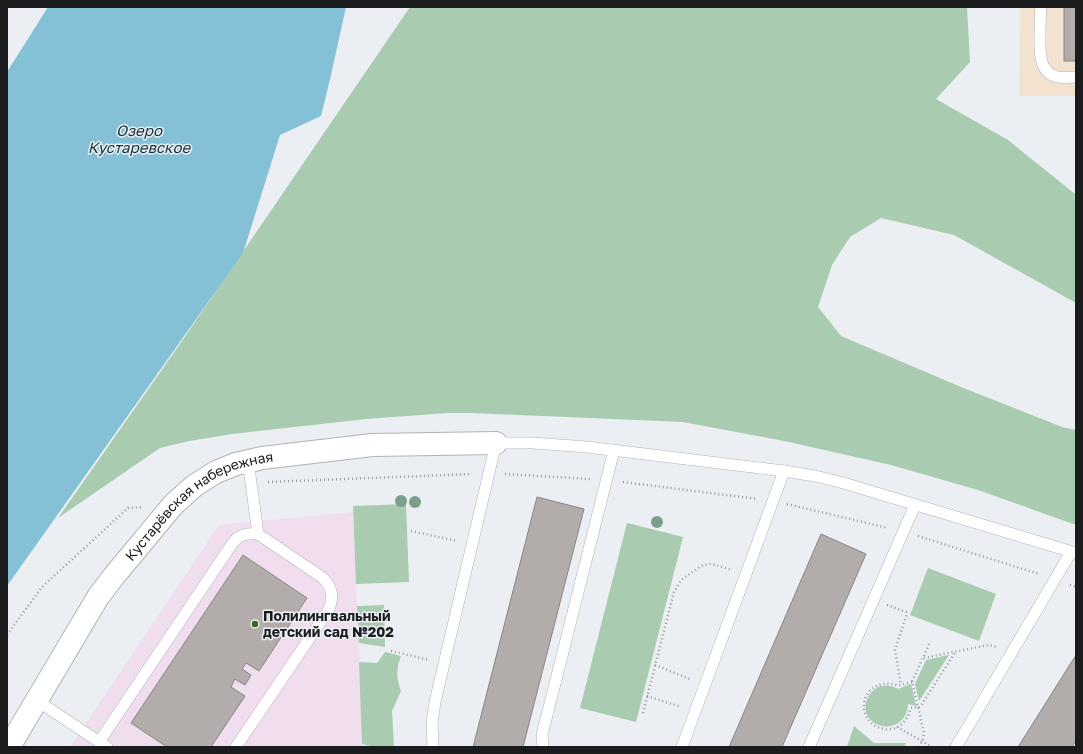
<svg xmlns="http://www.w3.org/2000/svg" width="1083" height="754" viewBox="0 0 1083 754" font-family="'Golos Text',sans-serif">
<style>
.industrial{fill:#f2e2cf}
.education{fill:#f0deef}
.green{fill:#a9cbaf}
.water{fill:#85c1d6}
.building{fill:#b2adaa;stroke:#8a8582}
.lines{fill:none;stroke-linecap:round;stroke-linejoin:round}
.lane-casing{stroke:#afb3b7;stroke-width:12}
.street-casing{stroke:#afb3b7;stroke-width:24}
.path{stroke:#97999c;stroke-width:2.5;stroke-dasharray:1 3;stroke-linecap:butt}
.lane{stroke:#fff;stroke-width:11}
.street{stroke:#fff;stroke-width:22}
.tree{fill:#7ba089}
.poi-dot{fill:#3b6725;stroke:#ebeff3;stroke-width:1.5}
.labels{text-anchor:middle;stroke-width:3;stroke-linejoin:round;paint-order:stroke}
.street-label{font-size:14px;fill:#1b1c1e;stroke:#ebeff3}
.poi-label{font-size:14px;font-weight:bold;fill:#1b1c1e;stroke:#ebeff3;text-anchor:start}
.water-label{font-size:15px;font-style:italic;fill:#14313b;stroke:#ebeff3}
</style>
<rect width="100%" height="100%" fill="#ebeff3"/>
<path class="industrial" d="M1020,7H1076V96H1019Z"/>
<path class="education" d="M353,512L363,747H70L219,525Z"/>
<g class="green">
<path d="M410,7H967L970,62L936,99L1008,140L1075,194H1076V303L954,235L881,218L850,237L832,265L818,307L841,336L961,387L1062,427L1076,430V525L978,490L891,465L784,441L683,422L471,413H448L366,419L232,434L189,441L160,448L58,518L182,341Z"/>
<path d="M406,504L409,582L356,584L353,506Z"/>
<path d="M627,523L683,537L636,722L580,708Z"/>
<path d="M928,568L996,594L979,641L910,615Z"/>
<path d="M384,605L385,647L359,643L357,606Z"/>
<path d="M385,652L401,656C396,669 396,678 401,691L392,711L394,747H374L362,744L359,662L377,663Z"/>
<path d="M949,655L919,701L915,684L926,660Z"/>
<path d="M911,684L916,706L908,704C906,738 860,730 866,702C868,697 870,693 875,689C882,684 891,685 898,689Z"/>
<path d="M854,726L874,743H906L904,747H847Z"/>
</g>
<path class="water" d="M48,7H346L331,75L321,116L280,135L243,253L7,586V72Z"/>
<g class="building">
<rect x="1064" y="7" width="12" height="54"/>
<path d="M537,497L584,509L523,747H473Z"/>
<path d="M821,534L866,554L782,747H729Z"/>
<path d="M243,555L307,598L259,671L246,663L242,669L251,675L245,685L235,679L231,687L245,696L211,747H167L131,723Z"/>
<path d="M1076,655V740L1072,747H1018Z"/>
</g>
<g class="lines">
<defs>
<g id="lane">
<path d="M1041,7C1040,16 1040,26 1040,35C1040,50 1038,72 1057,77C1063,78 1070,77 1076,77"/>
<path d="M248,461L258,534"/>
<path d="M36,700L107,747"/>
<path d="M99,742L234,541C241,534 248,533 258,534L323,578C333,589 334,598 328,611L236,747"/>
<path d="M433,747L432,723L435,702L496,443H533L587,447L784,471L815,476L840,482L1076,553"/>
<path d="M543,747L542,735L614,450"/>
<path d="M682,747L784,471"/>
<path d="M809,747L915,505"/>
<path d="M956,747L1071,552"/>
</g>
<g id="street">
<path id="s1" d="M9,747L98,597L114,576L173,505L194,486L216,472L236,464L262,458L372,445L496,443"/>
</g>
</defs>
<use href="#lane" class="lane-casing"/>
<use href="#street" class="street-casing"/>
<g class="path">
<path d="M505,474L590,479"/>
<path d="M268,482L472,474"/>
<path d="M623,482L757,499"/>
<path d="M787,504L888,528"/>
<path d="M411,531L457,541"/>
<path d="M918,536L1039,574"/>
<path d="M1070,585L1076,587"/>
<path d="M887,605L906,612L907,614L895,650L901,685"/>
<path d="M7,635L42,587L128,508L143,507"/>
<path d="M391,651L429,660"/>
<path d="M924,658L988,645L997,647"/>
<path d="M655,665L690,679"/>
<path d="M912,682C908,683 904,684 900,685C893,685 887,682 879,685C873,687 868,692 866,697C855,723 891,742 906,719C909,716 909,711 911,708L914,707L918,708L922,704L956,651"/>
<path d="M647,696L681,707"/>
<path d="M643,713L674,592L681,580L703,565L712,564L732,570"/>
<path d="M897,727L932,747"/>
<path d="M919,747L923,739L924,733L912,682L930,642"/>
</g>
<use href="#lane" class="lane"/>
<use href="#street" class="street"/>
</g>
<g class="tree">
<circle cx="401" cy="501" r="6"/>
<circle cx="415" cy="502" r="6"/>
<circle cx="657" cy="522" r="6"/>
</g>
<circle class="poi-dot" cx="255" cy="624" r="4"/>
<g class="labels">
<g class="street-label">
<text dy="5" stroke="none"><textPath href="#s1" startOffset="315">Кустарёвская набережная</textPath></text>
</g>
<g class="poi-label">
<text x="263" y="621">Полилингвальный<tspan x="263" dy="16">детский сад №202</tspan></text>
</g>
<g class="water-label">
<text x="139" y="136">Озеро<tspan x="139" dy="17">Кустаревское</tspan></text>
</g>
</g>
<rect width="1083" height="754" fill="none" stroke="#1b1c1e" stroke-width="16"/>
</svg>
